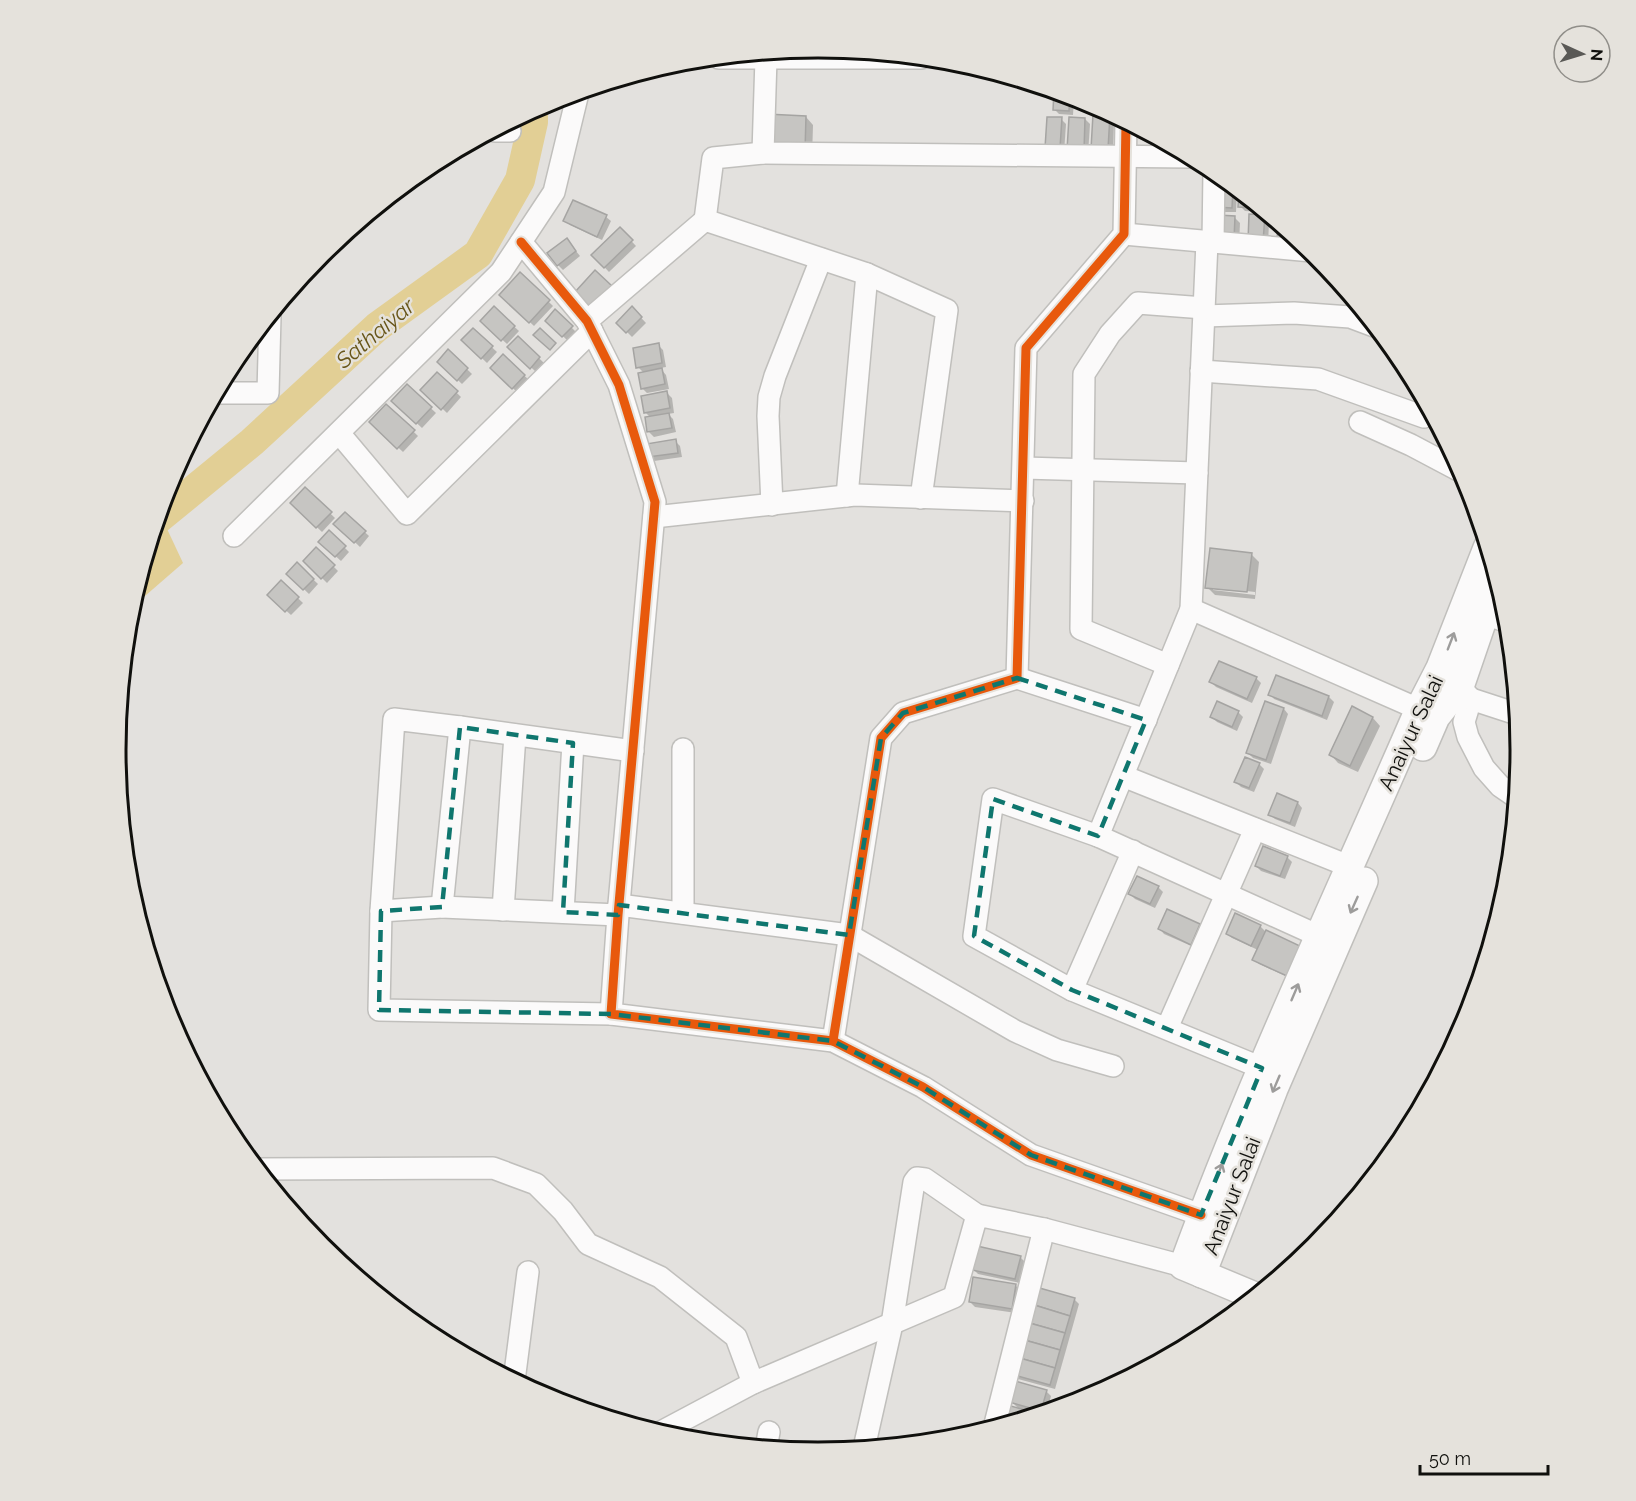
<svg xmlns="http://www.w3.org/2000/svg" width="1636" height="1501" viewBox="0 0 1636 1501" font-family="Raleway,sans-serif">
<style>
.water{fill:#e2cf95}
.shadow{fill:#0003;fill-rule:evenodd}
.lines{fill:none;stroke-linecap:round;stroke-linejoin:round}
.river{stroke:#e2cf95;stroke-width:30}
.building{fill:#c6c5c2;stroke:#a5a4a2;stroke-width:1.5}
.minor-casing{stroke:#c0bfbc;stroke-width:24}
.major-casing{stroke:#c0bfbc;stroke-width:30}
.minor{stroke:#fbfafa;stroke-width:21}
.major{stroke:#fbfafa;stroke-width:27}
.cycleway-casing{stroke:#e5e2dc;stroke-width:13}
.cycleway{stroke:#e8590c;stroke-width:9}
.oneway{stroke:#9d9c9b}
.marked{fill:none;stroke:#0f766e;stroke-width:4.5;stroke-dasharray:12 8;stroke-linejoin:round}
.labels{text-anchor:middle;stroke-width:5;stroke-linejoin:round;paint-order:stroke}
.street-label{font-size:21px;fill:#10100d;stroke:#e5e2dc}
.water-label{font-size:22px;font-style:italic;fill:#685619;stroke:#e5e2dc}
.rim{fill:none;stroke:#10100d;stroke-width:3}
</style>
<rect width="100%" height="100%" fill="#e3e1de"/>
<path class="water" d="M159,515L161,516L183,563L130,609Z"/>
<g class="shadow">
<path d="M1055,92L1074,98L1073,115L1059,114L1054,109Z"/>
<path d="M1091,104L1111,114H1107L1114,121L1113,154L1098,153V116L1091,109Z"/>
<path d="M806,117L813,125L812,158L774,156Z"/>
<path d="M1061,119L1066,124L1064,153L1046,147Z"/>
<path d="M1085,119L1090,124L1088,155H1073Z"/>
<path d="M1230,184L1237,190L1236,212H1223L1218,207Z"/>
<path d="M1241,193L1262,211V212L1245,211L1240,206Z"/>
<path d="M1264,216L1269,221L1268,246L1249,241Z"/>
<path d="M606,217L611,221L602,240L570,225L565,220Z"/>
<path d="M1220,217L1235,218L1240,223L1239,244Z"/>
<path d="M620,229L636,246L609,272L593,255Z"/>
<path d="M571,245L580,256L563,270L558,265Z"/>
<path d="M520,274L553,306L534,326L501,295Z"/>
<path d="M494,308L519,331L507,344L482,321Z"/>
<path d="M632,308L646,323L632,337L618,323Z"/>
<path d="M555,311L576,332L568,341L547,321Z"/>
<path d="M473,330L497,352L487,363L463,340Z"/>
<path d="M518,338L544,363L536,372L510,347Z"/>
<path d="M658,345L663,350L666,367L660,368L666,375L669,389L647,393L642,388L644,373L638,367Z"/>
<path d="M448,351L472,374L462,384L439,362Z"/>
<path d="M503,356L529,380L518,393L492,368Z"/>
<path d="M437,374L461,397L447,413L423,390Z"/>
<path d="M407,386L436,413L422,428L393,401Z"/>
<path d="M667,393L672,398L674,413L668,414L673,419L676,432L654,437L649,432L651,418L645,412Z"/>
<path d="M387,406L418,436L403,452L371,422Z"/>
<path d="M675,441L680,446L682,457L654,461L649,457Z"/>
<path d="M305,489L335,518L322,532L292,503Z"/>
<path d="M345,514L369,536L360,547L336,524Z"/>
<path d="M329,532L349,552L341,561L320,542Z"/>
<path d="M316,549L338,571L327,583L305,561Z"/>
<path d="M1251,554L1259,562L1255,599L1215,595L1207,587ZM1213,587L1255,592V595L1213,590Z"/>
<path d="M297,564L318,584L309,594L288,574Z"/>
<path d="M281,582L303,603L291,615L269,595Z"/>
<path d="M1277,677L1329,697L1334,702L1327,720L1274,699L1270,694Z"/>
<path d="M1256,678L1261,683L1252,703L1216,687L1211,682Z"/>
<path d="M1352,708L1373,718L1380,726L1358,772L1338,763L1331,755Z"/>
<path d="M1284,709L1288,714L1271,764L1253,758L1248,753Z"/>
<path d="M1238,712L1243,717L1237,731L1217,722L1212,717Z"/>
<path d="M1259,764L1264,769L1254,792L1241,787L1236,782Z"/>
<path d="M1298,803L1302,808L1295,827L1275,819L1270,815Z"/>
<path d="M1287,857L1292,862L1285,879L1261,871L1256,866Z"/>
<path d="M1158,887L1163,892L1155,908L1135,899L1130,894Z"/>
<path d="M1199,926L1204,930L1196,948L1164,934L1160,929Z"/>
<path d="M1260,926L1266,932L1292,979L1259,964L1254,959L1258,950L1232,938L1227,934Z"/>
<path d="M1020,1257L1025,1262L1020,1283L978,1274L973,1269Z"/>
<path d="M1015,1285L1020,1290L1016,1313L975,1307L970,1302Z"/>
<path d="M1074,1299L1079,1304L1055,1389L1018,1379L1013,1374Z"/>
<path d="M1046,1391L1051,1396L1047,1412L1041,1413L1034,1411L1037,1415L1007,1424L1005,1422L1020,1410L1011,1401Z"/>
</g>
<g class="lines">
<path class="river" d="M158,519L252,442L377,327L478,254L520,180L533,122V110"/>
</g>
<g class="building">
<path d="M1054,91L1070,96L1069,111L1053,110Z"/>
<path d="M1089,103L1103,110L1089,109Z"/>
<path d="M766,114L806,116L805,151L765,149Z"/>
<path d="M1093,114L1110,115L1108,149H1091Z"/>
<path d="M1047,117H1062L1060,148H1045Z"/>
<path d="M1069,117L1085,118L1084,151L1067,150Z"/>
<path d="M1218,182H1228L1233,187L1232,208L1217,207Z"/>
<path d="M1239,192L1258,207V208L1238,207Z"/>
<path d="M573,200L607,215L597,237L563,221Z"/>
<path d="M1249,214L1265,215L1263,242L1248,241Z"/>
<path d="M1218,215L1235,216L1234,240L1217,239Z"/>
<path d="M1278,224L1295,238V240L1277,239Z"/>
<path d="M620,227L633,240L604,268L591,255Z"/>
<path d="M567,238L576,251L557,266L547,253Z"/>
<path d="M595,270L612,286L591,308L575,292Z"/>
<path d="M520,272L550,300L529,323L499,295Z"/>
<path d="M494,306L515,326L501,341L480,321Z"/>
<path d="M632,306L642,317L626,333L616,323Z"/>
<path d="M555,309L573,326L562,337L545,321Z"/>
<path d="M473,328L493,346L481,359L461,340Z"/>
<path d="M540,328L556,343L550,350L533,335Z"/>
<path d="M518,336L540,357L530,369L507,347Z"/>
<path d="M659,343L662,363L636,368L633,348Z"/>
<path d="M448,349L468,368L457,381L437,362Z"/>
<path d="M503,354L525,375L512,389L490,368Z"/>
<path d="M662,368L665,384L641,389L638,373Z"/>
<path d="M437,372L458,391L441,410L420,390Z"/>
<path d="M407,384L432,407L416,424L391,401Z"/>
<path d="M667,391L670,408L644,413L641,396Z"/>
<path d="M386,404L415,430L397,449L369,422Z"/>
<path d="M669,413L672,428L647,432L645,417Z"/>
<path d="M676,439L678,453L648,457L646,444Z"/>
<path d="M305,487L332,512L316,528L290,503Z"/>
<path d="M345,512L366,531L354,543L333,524Z"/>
<path d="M329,530L346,546L335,557L318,542Z"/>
<path d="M316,547L335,565L321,579L303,561Z"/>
<path d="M1210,548L1252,553L1247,592L1205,588Z"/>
<path d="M297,562L314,579L303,590L286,574Z"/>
<path d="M281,580L299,597L285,612L267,595Z"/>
<path d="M1219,661L1257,677L1247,699L1209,682Z"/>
<path d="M1276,675L1329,696L1322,716L1268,695Z"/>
<path d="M1217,701L1239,711L1232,727L1210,717Z"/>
<path d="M1265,701L1284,708L1266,760L1246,753Z"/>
<path d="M1352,706L1373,717L1350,766L1329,755Z"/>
<path d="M1245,757L1260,763L1249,788L1234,782Z"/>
<path d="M1277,793L1298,802L1290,823L1268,815Z"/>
<path d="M1263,846L1288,856L1280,876L1255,866Z"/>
<path d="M1137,876L1159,886L1150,904L1128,894Z"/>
<path d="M1167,909L1200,924L1191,945L1158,929Z"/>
<path d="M1235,913L1261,925L1251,946L1226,934Z"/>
<path d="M1266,930L1300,946L1287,976L1252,960Z"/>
<path d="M977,1246L1021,1256L1015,1279L972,1270Z"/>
<path d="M973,1277L1016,1284L1012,1309L969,1302Z"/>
<path d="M1036,1287L1075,1298L1070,1316L1031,1304Z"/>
<path d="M1031,1304L1070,1316L1065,1333L1026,1322Z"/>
<path d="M1026,1322L1065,1333L1060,1350L1021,1339Z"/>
<path d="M1021,1339L1060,1350L1055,1368L1016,1357Z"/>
<path d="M1016,1357L1055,1368L1050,1385L1011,1374Z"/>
<path d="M1015,1381L1047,1390L1041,1411L1009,1402Z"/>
<path d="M1007,1405L1039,1414L1008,1424L1003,1422Z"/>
</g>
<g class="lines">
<defs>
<g id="minor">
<path d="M719,58H921"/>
<path d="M766,58L763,153L1191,157"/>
<path d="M495,131H510"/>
<path d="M705,220L713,158L763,153"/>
<path d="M1124,234L1312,251"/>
<path d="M521,242L587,321L619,385L655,502L618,915L611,1014L833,1041L923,1087L1031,1155L1201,1215"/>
<path d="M1207,242L1191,609L1098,836L1319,936"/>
<path d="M1213,242L1214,171"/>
<path d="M1204,316L1294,313L1350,317L1374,326"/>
<path d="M587,321L705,220L867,274L947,310L921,498"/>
<path d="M1201,371L1318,379L1424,417L1428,408"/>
<path d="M216,393H268L270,316"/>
<path d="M1360,422L1411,445L1462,472"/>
<path d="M339,433L407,514L592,331"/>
<path d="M1024,468L1197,473"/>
<path d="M847,496L867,274"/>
<path d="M772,505L768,416L769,397L775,376L821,259"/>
<path d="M654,517L855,495L1023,501"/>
<path d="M234,536L501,272L554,192L578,93"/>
<path d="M1191,609L1432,715"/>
<path d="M1485,614L1508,622"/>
<path d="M1168,665L1081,629L1084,374L1110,334L1138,303L1204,308"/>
<path d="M1017,678L1146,720"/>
<path d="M1460,687L1471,699L1464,722L1468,737L1484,768L1500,786L1516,797"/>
<path d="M1471,699L1517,714"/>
<path d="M1123,776L1351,867"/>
<path d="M1098,836L993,799L974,936L1072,990L1262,1068"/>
<path d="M619,905L849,935L1015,1031L1057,1050L1113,1066"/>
<path d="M442,907L381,911L394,719L460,727"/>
<path d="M503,910L515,735"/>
<path d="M381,911L379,1010L611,1014"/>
<path d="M563,912L573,743"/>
<path d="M683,913V749"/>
<path d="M618,915L442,907L460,727L633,751"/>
<path d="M1072,990L1133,851"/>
<path d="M1167,1028L1255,829"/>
<path d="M833,1041L881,738L903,713L1017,678L1026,348L1124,234L1126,123"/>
<path d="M257,1169L493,1168L536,1184L563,1211L588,1244L660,1277L736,1337L753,1383"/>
<path d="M514,1381L528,1272"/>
<path d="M994,1428L1044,1229"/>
<path d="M659,1433L753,1383L954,1297L977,1215L1044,1229L1183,1266"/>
<path d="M766,1448L769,1432"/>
<path d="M864,1448L892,1324L914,1182L917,1178L925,1179L977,1215"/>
</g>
<g id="major">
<path d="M1423,747L1436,717L1460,687L1485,614L1498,585"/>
<path d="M1202,1274L1274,1089L1364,881"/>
<path d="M1255,1296L1183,1266C1252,1077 1339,894 1419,709L1440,668L1487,548"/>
</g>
</defs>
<use href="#minor" class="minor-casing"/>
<use href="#major" class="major-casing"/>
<use href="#minor" class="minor"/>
<use href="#major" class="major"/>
<defs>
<g id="cycleway">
<path d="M521,242L587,321L619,385L655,502L618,915L611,1014L833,1041L923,1087L1031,1155L1201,1215"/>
<path d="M833,1041L881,738L903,713L1017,678L1026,348L1124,234L1126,123"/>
</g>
</defs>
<use href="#cycleway" class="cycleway-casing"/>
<use href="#cycleway" class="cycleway"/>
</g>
<defs><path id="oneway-shaft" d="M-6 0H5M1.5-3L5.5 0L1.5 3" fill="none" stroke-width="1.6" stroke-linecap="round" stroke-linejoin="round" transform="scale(1.5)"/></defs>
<g class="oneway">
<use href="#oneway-shaft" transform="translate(1451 641) rotate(-69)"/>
<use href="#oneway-shaft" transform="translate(1354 905) rotate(114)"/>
<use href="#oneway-shaft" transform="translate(1295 992) rotate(-67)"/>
<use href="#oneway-shaft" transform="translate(1276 1084) rotate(113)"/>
<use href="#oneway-shaft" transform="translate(1219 1172) rotate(-68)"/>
</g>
<path class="marked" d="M1017,678L1146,720L1098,836L993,799L974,936L1072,990L1262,1068L1201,1215L1031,1155L923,1087L833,1041L611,1014L379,1010L381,911L442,907L460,727L573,743L563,912L618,915L619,905L849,935L881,738L903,713Z"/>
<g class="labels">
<g class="street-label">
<text transform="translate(1411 733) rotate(-65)" y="7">Anaiyur Salai</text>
<text transform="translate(1232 1196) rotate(-69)" y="7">Anaiyur Salai</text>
</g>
<g class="water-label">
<text transform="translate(375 333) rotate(-40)" y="8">Sathaiyar</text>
</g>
</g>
<path d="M0 0H1636V1501H0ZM126 750a692 692 0 1 1 1384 0a692 692 0 1 1-1384 0Z" fill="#e5e2dc" fill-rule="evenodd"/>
<path class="rim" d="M126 750a692 692 0 1 1 1384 0a692 692 0 1 1-1384 0Z"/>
<g transform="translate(1582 54) rotate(94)"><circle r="28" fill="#e5e2dc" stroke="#908e89" stroke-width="1.5"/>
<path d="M0-4.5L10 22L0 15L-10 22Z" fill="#5a5956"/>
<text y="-9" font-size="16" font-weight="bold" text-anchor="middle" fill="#10100d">N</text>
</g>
<path d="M1420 1465v9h128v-9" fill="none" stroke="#10100d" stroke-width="3"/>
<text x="1429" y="1465" font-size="18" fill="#10100d" stroke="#e5e2dc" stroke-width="4.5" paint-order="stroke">50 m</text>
</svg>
